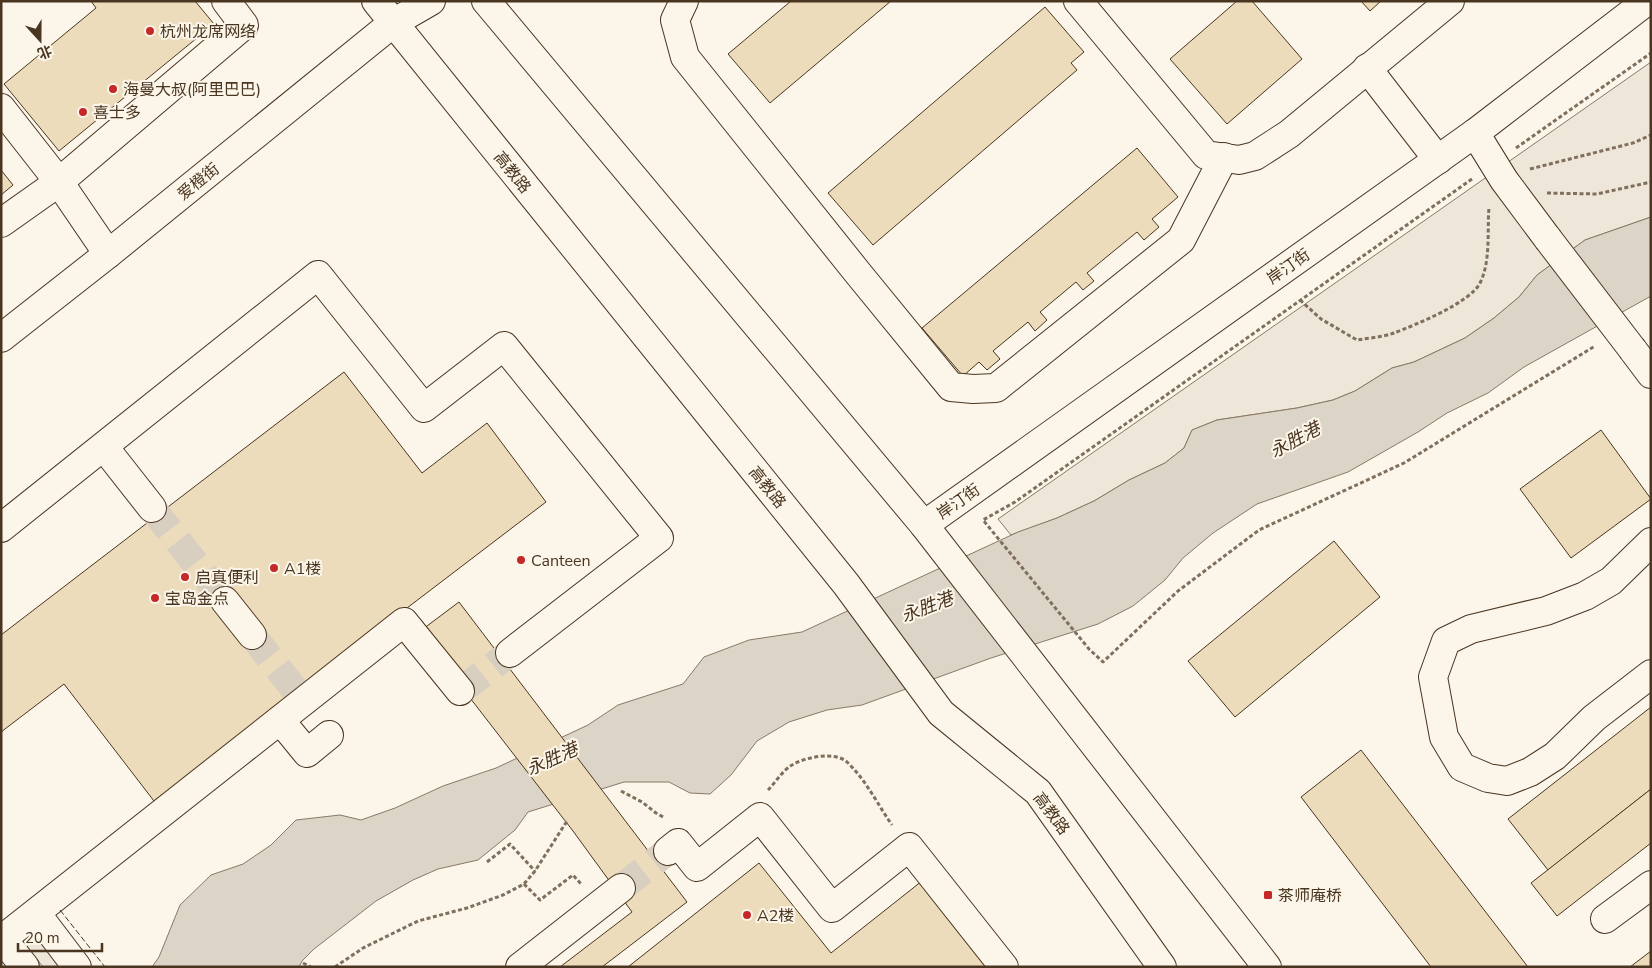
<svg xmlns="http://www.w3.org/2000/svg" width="1652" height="968" viewBox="0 0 1652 968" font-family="'Nunito Sans','Noto Sans SC',sans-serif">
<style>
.green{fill:#ede6d9;stroke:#887966}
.water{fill:#dcd4c6;stroke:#887966}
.building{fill:#ecdcbc;stroke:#4a3520}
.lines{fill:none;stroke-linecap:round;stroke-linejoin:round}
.minor-tunnel{stroke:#d8cfc1;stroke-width:28;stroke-dasharray:28 14;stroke-linecap:butt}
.minor-casing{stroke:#4a3520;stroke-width:30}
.major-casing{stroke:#4a3520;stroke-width:30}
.path{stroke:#7f6f5c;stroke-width:3;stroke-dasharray:4 2.5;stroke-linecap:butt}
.minor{stroke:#fbf6e9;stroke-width:28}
.major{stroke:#fbf6e9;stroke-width:28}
.minor-bridge-casing{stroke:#4a3520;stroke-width:30;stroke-linecap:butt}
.minor-bridge{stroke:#fbf6e9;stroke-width:28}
.fence{stroke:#4a3520;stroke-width:1;stroke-dasharray:6 2.5;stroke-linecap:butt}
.poi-dot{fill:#c62828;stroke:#fbf6e9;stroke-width:2}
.labels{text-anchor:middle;stroke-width:4;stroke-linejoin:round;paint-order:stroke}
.poi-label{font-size:16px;fill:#4a3520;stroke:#fbf6e9;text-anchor:start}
.street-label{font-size:16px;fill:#4a3520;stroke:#fbf6e9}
.water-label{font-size:18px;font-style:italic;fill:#4a3520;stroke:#fbf6e9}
</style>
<rect width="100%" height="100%" fill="#fbf6e9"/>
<g class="green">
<path d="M1651,62V217L1585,240L1537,275L1519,297L1494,318L1465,338L1414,362L1392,368L1355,391L1333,400L1297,408L1217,420L1192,430L1184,448L1165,463L1129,480L1094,501L1057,518L1011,535L998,519Z"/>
<path d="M34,933L60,967H43L23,941Z"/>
</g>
<path class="water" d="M1651,217V296L1524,367L1488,393L1447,413L1418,432L1348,472L1257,504L1213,533L1183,558L1165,580L1133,606L1098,624L991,658L862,705L827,710L789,722L757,741L731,775L710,794L690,793L669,782H624L528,812L515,830L478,860L438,869L413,880L376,901L314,949L302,961L299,967H152L159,957L180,905L211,875L243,864L271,845L296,820L340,815L361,820L395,808L443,786L496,768L588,725L618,705L683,684L704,657L749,640L802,632L1018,532L1057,518L1094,501L1129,480L1165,463L1184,448L1192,430L1217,420L1297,408L1333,400L1355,391L1392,368L1414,362L1465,338L1494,318L1519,297L1537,275L1585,240Z"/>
<g class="building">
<path d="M91,1H195L214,24L59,151L4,84L96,8Z"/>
<path d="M791,1H891L770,103L728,54Z"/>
<path d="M1237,1H1252L1302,59L1227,124L1170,59Z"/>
<path d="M1361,1H1381L1370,11Z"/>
<path d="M1045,7L1084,52L1071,63L1077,70L873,245L828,193Z"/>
<path d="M1137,148L1178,197L1152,219L1159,227L1144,240L1137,232L1087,273L1094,281L1083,290L1076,282L1040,312L1047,320L1035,331L1028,322L993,351L1000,359L987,370L979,362L963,376L922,328Z"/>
<path d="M1,170L13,185L1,195Z"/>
<path d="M344,372L422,473L487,423L546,502L154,801L64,684L1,732V635Z"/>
<path d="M1601,430L1651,499L1571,558L1520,489Z"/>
<path d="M1334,541L1380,597L1235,717L1188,661Z"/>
<path d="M459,602L687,902L602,967H560L632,912L573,831L419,632Z"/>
<path d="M1651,707V789L1548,870L1508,819Z"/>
<path d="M1361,750L1528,967H1431L1301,797Z"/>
<path d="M1651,789V843L1557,916L1531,883Z"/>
<path d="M759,863L831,953L927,877L998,967H628Z"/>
<path d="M1651,951V967H1630Z"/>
</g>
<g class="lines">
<g class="minor-tunnel">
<path d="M152,508L225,601"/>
<path d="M252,635L299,695"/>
<path d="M460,691L510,653"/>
<path d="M621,888L668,851"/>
</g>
<defs>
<g id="minor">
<path d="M684,1L675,20L685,57L857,272L951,387L973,389L996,388L1181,240L1224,157"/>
<path d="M1078,1L1206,155L1239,160L1255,156L1289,134L1450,1"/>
<path d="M1367,68L1438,160"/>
<path d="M1,108L59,182L108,254"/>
<path d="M1475,133L1504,180L1548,239"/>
<path d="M1,223L59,182L244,25L226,1"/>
<path d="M1,338L108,254L393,23L431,1"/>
<path d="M1633,350L1651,374"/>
<path d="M104,447L152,508"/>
<path d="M924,525L1475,133L1647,1"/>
<path d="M1,528L318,275L424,408L504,346L659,538L510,653"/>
<path d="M1651,542L1611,581L1585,596L1546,611L1471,629L1446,641L1433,677L1444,737L1462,767L1488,778L1507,781L1530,772L1555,756L1594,718L1651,674"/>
<path d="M225,601L252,635"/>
<path d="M280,720L307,753L329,735"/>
<path d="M668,851L678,843L697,867L760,817L832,908L909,847L1004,967"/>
<path d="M36,913L77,967"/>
<path d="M1605,919L1651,885"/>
<path d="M1,937L25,967"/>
<path d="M1,940L404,622L460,691"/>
<path d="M520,967L621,888"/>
</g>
<g id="major">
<path d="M376,1L846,584L941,713L1038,792L1162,967"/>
<path d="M486,1L924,525L1267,967"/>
</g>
</defs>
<use href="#minor" class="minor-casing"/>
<use href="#major" class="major-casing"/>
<g class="path">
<path d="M1516,148L1651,53"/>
<path d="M1530,169L1633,143L1651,135"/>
<path d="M1472,179L1015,502L983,520L1089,649L1103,662L1178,591L1259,530L1404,463L1595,346"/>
<path d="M1547,193L1597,194L1651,182"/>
<path d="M1300,300L1321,319L1357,340C1369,338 1383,337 1394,333C1415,325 1470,303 1480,283C1491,261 1487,231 1489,207"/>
<path d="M768,790C775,783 783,770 792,765C805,757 835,751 847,762C866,780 878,805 892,825"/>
<path d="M621,791L642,802L656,813L665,818"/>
<path d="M487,862L510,844L535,871"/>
<path d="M524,884L540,900L573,875L581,884"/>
<path d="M303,963L311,967"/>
<path d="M335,967L363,948L418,921L467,908L503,895L524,884L535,871L567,821"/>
</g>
<use href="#minor" class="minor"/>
<use href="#major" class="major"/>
<defs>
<path id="minor-bridge" d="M1548,239L1633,350"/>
</defs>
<use href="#minor-bridge" class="minor-bridge-casing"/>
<use href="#minor-bridge" class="minor-bridge"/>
<path class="fence" d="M60,910L105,967"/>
</g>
<g class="poi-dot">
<circle cx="150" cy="31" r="5"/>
<circle cx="113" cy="89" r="5"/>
<circle cx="83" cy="112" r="5"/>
<circle cx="521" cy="560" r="5"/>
<circle cx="274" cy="568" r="5"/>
<circle cx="185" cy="577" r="5"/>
<circle cx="155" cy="598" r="5"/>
<rect x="1263" y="890" width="10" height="10" rx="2.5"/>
<circle cx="747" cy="915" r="5"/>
</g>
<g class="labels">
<g class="poi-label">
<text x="160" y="37">杭州龙席网络</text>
<text x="123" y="95">海曼大叔(阿里巴巴)</text>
<text x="93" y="118">喜士多</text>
<text x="531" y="566">Canteen</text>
<text x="284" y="574">A1楼</text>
<text x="195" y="583">启真便利</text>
<text x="165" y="604">宝岛金点</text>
<text x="1278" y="901">茶师庵桥</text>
<text x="757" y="921">A2楼</text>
</g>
<g class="street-label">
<text transform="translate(513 172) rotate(51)" y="6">高教路</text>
<text transform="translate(198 181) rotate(-39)" y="6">爱橙街</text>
<text transform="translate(1288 266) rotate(-35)" y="6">岸汀街</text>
<text transform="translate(768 487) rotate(51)" y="6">高教路</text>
<text transform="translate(958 501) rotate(-35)" y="6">岸汀街</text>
<text transform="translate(1052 813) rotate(53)" y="6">高教路</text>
</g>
<g class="water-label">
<text transform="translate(1295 440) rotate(-28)" y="6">永胜港</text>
<text transform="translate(927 607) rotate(-21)" y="6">永胜港</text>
<text transform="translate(552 759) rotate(-24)" y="6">永胜港</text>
</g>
</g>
<rect width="1652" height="968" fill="none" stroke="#4a3520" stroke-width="5"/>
<g transform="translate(40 40) rotate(159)" stroke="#fbf6e9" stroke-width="4" paint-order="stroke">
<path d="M0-4L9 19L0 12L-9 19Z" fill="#4a3520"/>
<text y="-8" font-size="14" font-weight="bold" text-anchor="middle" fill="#4a3520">北</text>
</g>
<path d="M18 943v8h84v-8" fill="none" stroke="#4a3520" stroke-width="2.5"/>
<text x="25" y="943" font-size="15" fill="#4a3520" stroke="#fbf6e9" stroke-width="4" paint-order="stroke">20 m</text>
</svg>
